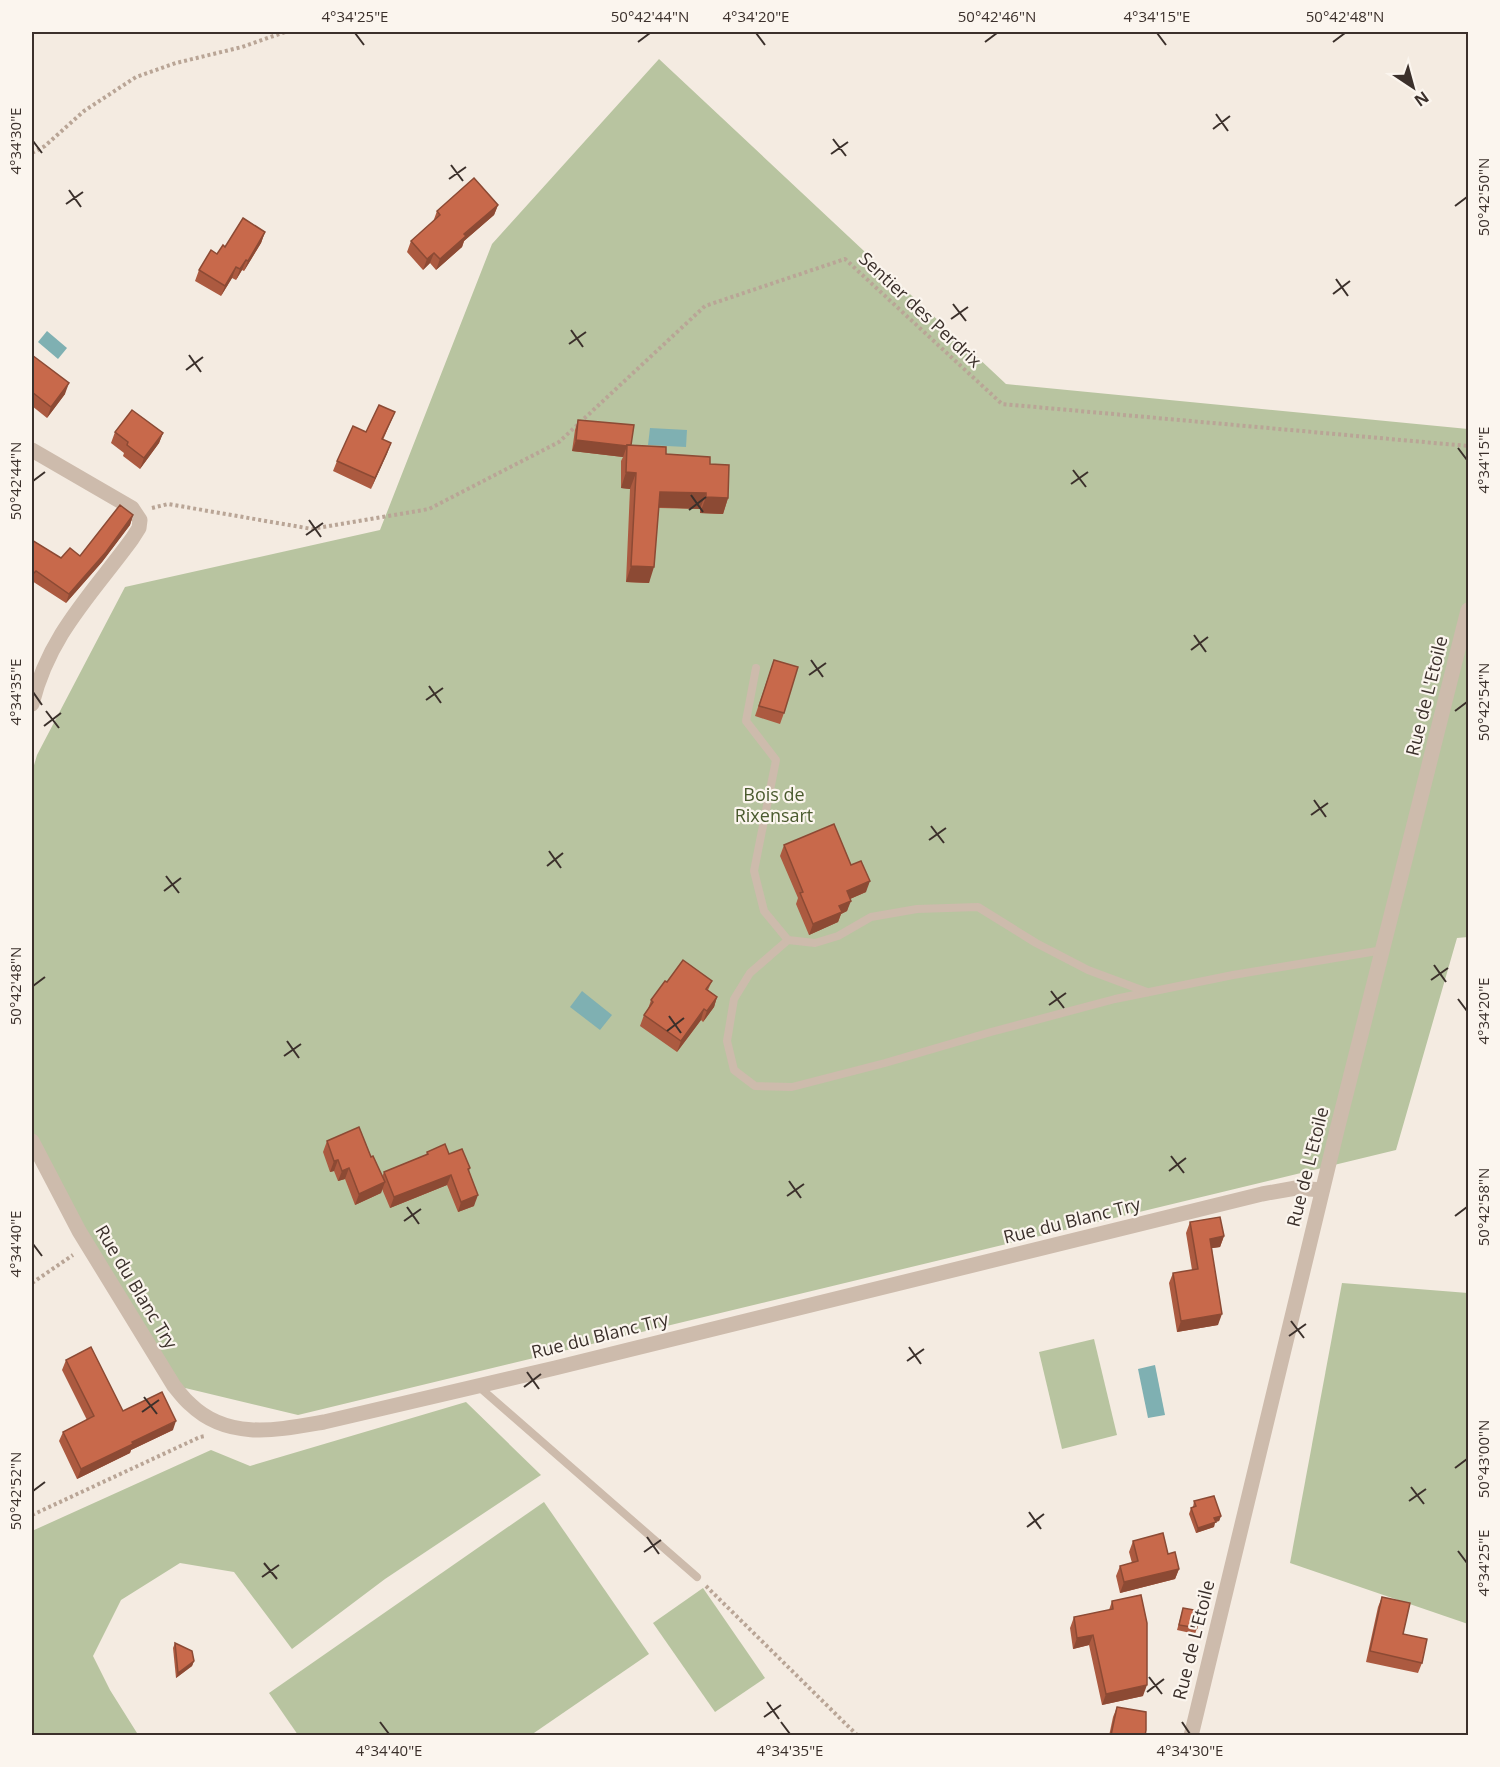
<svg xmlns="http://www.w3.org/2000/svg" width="1500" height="1767" viewBox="0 0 1500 1767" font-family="'Open Sans',sans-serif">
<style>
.green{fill:#b8c4a0}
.water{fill:#7fb0b2}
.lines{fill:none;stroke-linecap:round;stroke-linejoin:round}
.path{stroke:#b9a596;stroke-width:4;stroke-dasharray:3 3;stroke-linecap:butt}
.service{stroke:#cdbbac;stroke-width:8}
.minor{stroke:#cdbbac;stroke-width:15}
.tertiary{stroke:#cdbbac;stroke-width:15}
.wall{fill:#ac5a40}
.shaded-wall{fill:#8c4a34}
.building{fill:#c8694b;stroke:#8c4a34;stroke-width:1.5}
.ticks{fill:none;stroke:#3b302b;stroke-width:2}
.labels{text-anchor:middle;stroke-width:4.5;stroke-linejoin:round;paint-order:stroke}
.street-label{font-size:18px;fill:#3b302b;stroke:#fbf5ee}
.park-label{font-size:18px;fill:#4a5a2e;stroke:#fbf5ee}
.neatline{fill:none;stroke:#3b302b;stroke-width:2}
.ticks-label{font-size:15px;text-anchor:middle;fill:#3b302b}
</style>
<rect width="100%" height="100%" fill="#f4ebe1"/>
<g class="green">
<path d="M659,59L1006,384L1468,429V937L1457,938L1396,1150L298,1415L181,1387L32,1141V772L37,755L125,587L380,530L492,244Z"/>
<path d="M1342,1283L1468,1293V1624L1290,1563Z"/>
<path d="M1094,1339L1117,1435L1062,1449L1039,1352Z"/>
<path d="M466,1402L541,1475L385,1579L292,1649L234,1572L180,1563L121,1600L93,1656L110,1690L137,1733L134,1736L32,1735V1531L211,1450L250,1466Z"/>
<path d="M544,1502L649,1654L531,1735H298L269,1693Z"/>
<path d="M703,1588L765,1678L715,1712L653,1623Z"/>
</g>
<g class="water">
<path d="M47,331L67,348L58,359L38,342Z"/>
<path d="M650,428L687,430L686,447L648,445Z"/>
<path d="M582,991L612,1015L600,1030L570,1007Z"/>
<path d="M1155,1365L1165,1415L1148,1418L1138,1369Z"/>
</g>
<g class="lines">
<g class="path">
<path d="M32,153L45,146L84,111L136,77L176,63L242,47L285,32"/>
<path d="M152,508L168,504L312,529L429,509L559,442L705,306L845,259L1002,404L1468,446"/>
<path d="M32,1283L73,1255"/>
<path d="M32,1515L200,1437L205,1436"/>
<path d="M706,1586L858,1736"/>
</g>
<g class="service">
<path d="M756,668L746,721L776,760L754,871L764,911L788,940L750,973L734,999L727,1041L734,1070L755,1086L792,1087L885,1063L991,1032L1115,999L1233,975L1383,950"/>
<path d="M788,940L815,943L838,936L871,917L917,909L978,907L1036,943L1088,970L1147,992"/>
<path d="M478,1386L697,1577"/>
</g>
<g class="minor">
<path d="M32,450L132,508L140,520L139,528L132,539C91,595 49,635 32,704"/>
<path d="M32,1141L79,1231L174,1386C179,1392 184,1399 190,1404C228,1441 278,1430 324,1422L555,1368L1262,1194L1296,1188L1322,1190"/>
</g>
<path class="tertiary" d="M1191,1736L1337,1130L1468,610"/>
</g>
<g class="wall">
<path d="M498,205L494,215L464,241L462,247L436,270L430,263L423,270L407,252L411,241L433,222L437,211Z"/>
<path d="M265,232L261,243L244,271L242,270L236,280L232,278L221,296L195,281L199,270L225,247Z"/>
<path d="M32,355L65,394L47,418L32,406Z"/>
<path d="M395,412L383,440L391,443L371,489L333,471L337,461L366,432Z"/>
<path d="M578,420L631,445L710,464L728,498L723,514L700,513V509L659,508L649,583L626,582L630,489L621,488V461L623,457L572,451L575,430Z"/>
<path d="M115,432L163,433L159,443L140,469L123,456L124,453L111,443Z"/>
<path d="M133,515L130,525L102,562L66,603L32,581V582V540L61,558L80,556Z"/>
<path d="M774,660L784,713L780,724L755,716Z"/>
<path d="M784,845L851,865L866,892L850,899L847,911L841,914L838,922L809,935L796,904L798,898L780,856Z"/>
<path d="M712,981L708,990L717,997L714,1007L703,1022L701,1020L677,1052L640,1026L644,1015L648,1009L651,1000L667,982Z"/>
<path d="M327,1141L371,1157L382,1177L384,1172L426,1155L427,1152L449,1154L470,1168L469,1171L474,1206L458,1212L447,1185L390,1208L382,1189L381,1193L355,1205L345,1179L338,1181L334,1171L330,1172L323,1152Z"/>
<path d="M1190,1222L1224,1236L1220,1247L1212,1248L1218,1325L1177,1332L1169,1283L1173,1273L1192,1270L1186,1233Z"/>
<path d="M66,1360L123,1411L173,1430L131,1450L130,1453L77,1479L59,1441L63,1432L87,1420L62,1370Z"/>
<path d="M1194,1501L1221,1516L1219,1521L1215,1522L1214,1527L1196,1533L1189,1514L1191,1508L1193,1507Z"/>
<path d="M1133,1541L1168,1554L1179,1569L1175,1579L1120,1593L1116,1576L1120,1566L1132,1563L1129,1552Z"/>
<path d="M1382,1597L1403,1634L1422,1663L1418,1673L1366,1662L1378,1607Z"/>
<path d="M1112,1601L1143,1696L1102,1705L1089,1645L1073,1649L1070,1628L1074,1617L1109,1610Z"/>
<path d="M1183,1608L1197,1628L1195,1634L1177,1630Z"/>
<path d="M175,1643L194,1661L192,1666L176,1678L173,1648Z"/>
<path d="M1117,1707L1145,1736H1109L1113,1717Z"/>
</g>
<g class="shaded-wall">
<path d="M498,205L494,215L464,241L462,247L436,270L440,259L464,234Z"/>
<path d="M265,232L261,243L244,271L248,261Z"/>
<path d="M434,253L430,263L423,270L427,259Z"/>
<path d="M246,260L242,270L236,280L240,269Z"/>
<path d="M236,267L232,278L221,296L225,286Z"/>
<path d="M69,383L65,394L47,418L51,407Z"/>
<path d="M163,433L159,443L140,469L144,458Z"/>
<path d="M576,440L627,446L623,457L572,451Z"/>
<path d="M391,443L387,454L371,489L375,478Z"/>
<path d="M626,472L636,473L630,489L621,488Z"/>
<path d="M660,492L706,493L700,509L654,507Z"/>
<path d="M706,497L728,498L723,514L700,513Z"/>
<path d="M133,515L130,525L102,562L66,603L69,594Z"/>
<path d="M631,566L654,567L649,583L626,582Z"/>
<path d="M870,881L866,892L843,902L847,891Z"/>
<path d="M851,901L847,911L841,914L838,922L809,935L813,924L839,906Z"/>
<path d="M717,997L714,1007L703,1022L707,1011Z"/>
<path d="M704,1009L701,1020L677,1052L681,1041Z"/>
<path d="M338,1160L334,1171L330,1172L334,1161Z"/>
<path d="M349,1168L345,1179L338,1181L342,1171Z"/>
<path d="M451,1175L447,1185L390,1208L394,1197Z"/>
<path d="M385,1182L381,1193L355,1205L359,1194Z"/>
<path d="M478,1195L474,1206L458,1212L461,1202Z"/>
<path d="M1224,1236L1220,1247L1206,1249L1210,1239Z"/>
<path d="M1222,1314L1218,1325L1177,1332L1181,1321Z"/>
<path d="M176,1421L173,1430L131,1450L130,1453L77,1479L81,1469L132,1442Z"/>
<path d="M1221,1516L1219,1521L1215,1522L1214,1527L1196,1533L1198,1528L1214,1518Z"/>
<path d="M1179,1569L1175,1579L1120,1593L1124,1582Z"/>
<path d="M1093,1635L1089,1645L1073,1649L1077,1638Z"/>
<path d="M194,1661L192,1666L176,1678L178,1673Z"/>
<path d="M1147,1685L1143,1696L1102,1705L1106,1694Z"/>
</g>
<g class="building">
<path d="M474,178L498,205L464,234L466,236L440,259L434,253L427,259L411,241L440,215L437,211Z"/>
<path d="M243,218L265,232L248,261L246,260L240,269L236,267L225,286L199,270L211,250L217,254L223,245L225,247Z"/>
<path d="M32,355L69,383L51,407L32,392Z"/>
<path d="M379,405L395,412L382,439L391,443L375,478L337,461L353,426L366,432Z"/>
<path d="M132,410L163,433L144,458L127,445L128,442L115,432Z"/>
<path d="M578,420L634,425L631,445H627V446L576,440Z"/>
<path d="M627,445L666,447V454L710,457V464L729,465L728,498L706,497V493L660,492L654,567L631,566L636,473L626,472Z"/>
<path d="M120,505L133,515L106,552L69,594L36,571L34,573L32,571V540L61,558L70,548L80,556Z"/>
<path d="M774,660L798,667L784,713L759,706Z"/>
<path d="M834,824L851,865L861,861L870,881L847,891L851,901L839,906L842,912L813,924L800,893L803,892L784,845Z"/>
<path d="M683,960L712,981L706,989L717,997L707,1011L704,1009L681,1041L644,1015L653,1002L651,1000L665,981L667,982Z"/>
<path d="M359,1127L371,1157L373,1156L385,1182L359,1194L349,1168L342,1171L338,1160L334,1161L327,1141Z"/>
<path d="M445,1144L449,1154L462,1149L470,1168L468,1169L478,1195L461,1202L451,1175L394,1197L384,1172L428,1154L427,1152Z"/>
<path d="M1220,1217L1224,1236L1210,1239L1222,1314L1181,1321L1173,1273L1198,1269L1190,1222Z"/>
<path d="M91,1347L123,1411L162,1392L176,1421L132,1442L133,1444L81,1469L63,1432L94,1416L66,1360Z"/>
<path d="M1214,1496L1221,1516L1214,1518L1216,1522L1198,1528L1191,1508L1196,1506L1194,1501Z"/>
<path d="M1163,1533L1168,1554L1175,1552L1179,1569L1124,1582L1120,1566L1138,1561L1133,1541Z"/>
<path d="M1141,1595L1147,1623V1685L1106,1694L1093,1635L1077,1638L1074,1617L1113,1609L1112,1601Z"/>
<path d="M1382,1597L1410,1603L1403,1634L1427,1639L1422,1663L1370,1651Z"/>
<path d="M1183,1608L1200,1611L1197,1628L1179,1625Z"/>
<path d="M175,1643L192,1651L194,1661L178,1673Z"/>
<path d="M1117,1707L1146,1712V1730L1145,1736L1111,1735Z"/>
</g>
<path class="ticks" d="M355,33L364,45M756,33L765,45M1157,33L1166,45M638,42L650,33M985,42L997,33M1333,42L1345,33M1216,114L1228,131M1213,129L1230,116M833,139L846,156M33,141L42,153M831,154L848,142M451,165L463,181M449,179L466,167M69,190L81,207M66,204L83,192M1455,206L1467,197M1336,279L1348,296M1333,294L1350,281M953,304L966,321M951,319L968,307M571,330L583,347M569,344L586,332M189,355L201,372M186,370L203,357M1458,448L1467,460M1073,470L1086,487M33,481L45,472M1071,484L1088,472M691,495L703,512M689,510L706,497M309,520L321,537M306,535L323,523M1194,635L1206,652M1191,650L1208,637M811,660L823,677M809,675L826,663M429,686L441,703M33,692L42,705M426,700L443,688M46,711L59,728M1455,711L1467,702M44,726L61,713M1314,800L1326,817M1311,815L1328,803M931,826L944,843M929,840L946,828M549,851L561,868M547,866L563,853M166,876L179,893M164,891L181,878M1434,965L1446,982M1431,980L1448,968M33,986L45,977M1051,991L1064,1008M1458,999L1467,1011M1049,1005L1066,993M669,1016L681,1033M667,1031L684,1018M287,1041L299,1058M284,1056L301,1044M1171,1156L1184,1173M1169,1171L1186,1158M789,1181L801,1198M787,1196L804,1184M407,1207L419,1224M1455,1216L1467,1207M404,1221L421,1209M33,1244L42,1256M1291,1321L1304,1338M1289,1336L1306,1324M909,1347L921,1364M907,1361L924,1349M527,1372L539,1389M524,1387L541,1374M144,1397L157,1414M142,1412L159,1400M1455,1468L1467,1459M1411,1487L1424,1504M33,1491L45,1482M1409,1501L1426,1489M1029,1512L1041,1529M1027,1527L1044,1514M647,1537L659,1554M1458,1551L1467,1563M644,1552L661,1540M264,1563L277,1579M262,1577L279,1565M1149,1677L1162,1694M1147,1692L1164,1679M767,1702L779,1719M764,1717L781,1705M380,1722L389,1734M781,1722L790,1734M1182,1722L1190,1734"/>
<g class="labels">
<g class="street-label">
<text transform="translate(920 310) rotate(43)" y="6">Sentier des Perdrix</text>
<text transform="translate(1427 696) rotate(-76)" y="6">Rue de L'Etoile</text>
<text transform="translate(1308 1167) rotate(-76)" y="6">Rue de L'Etoile</text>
<text transform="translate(1072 1221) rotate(-14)" y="6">Rue du Blanc Try</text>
<text transform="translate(136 1287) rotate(59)" y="6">Rue du Blanc Try</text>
<text transform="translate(600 1336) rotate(-14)" y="6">Rue du Blanc Try</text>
<text transform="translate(1194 1640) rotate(-76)" y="6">Rue de L'Etoile</text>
</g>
<g class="park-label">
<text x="774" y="801">Bois de<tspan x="774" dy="21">Rixensart</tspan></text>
</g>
</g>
<rect width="1500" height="1767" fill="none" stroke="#fbf5ee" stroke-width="66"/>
<g transform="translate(1413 87) rotate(144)" stroke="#fbf5ee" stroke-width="4.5" paint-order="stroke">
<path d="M0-4.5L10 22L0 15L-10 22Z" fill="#3b302b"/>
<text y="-9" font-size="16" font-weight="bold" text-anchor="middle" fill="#3b302b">N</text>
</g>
<rect x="33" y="33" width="1434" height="1701" class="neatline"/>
<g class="ticks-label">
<text x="355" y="22">4°34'25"E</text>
<text x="650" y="22">50°42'44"N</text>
<text x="756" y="22">4°34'20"E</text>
<text x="997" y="22">50°42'46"N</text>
<text x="1157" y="22">4°34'15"E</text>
<text x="1345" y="22">50°42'48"N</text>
<text transform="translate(16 141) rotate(-90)" y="5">4°34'30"E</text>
<text transform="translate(1484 197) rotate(-90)" y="5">50°42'50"N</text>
<text transform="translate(1484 460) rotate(-90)" y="5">4°34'15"E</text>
<text transform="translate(16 481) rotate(-90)" y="5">50°42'44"N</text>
<text transform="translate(16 692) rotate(-90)" y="5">4°34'35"E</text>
<text transform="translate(1484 702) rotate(-90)" y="5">50°42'54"N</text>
<text transform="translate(16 986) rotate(-90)" y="5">50°42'48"N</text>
<text transform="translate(1484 1011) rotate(-90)" y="5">4°34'20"E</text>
<text transform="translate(1484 1207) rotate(-90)" y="5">50°42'58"N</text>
<text transform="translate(16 1244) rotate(-90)" y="5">4°34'40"E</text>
<text transform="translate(1484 1459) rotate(-90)" y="5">50°43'00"N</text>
<text transform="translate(16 1491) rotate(-90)" y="5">50°42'52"N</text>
<text transform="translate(1484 1563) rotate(-90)" y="5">4°34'25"E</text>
<text x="389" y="1756">4°34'40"E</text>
<text x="790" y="1756">4°34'35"E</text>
<text x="1190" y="1756">4°34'30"E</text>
</g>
</svg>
